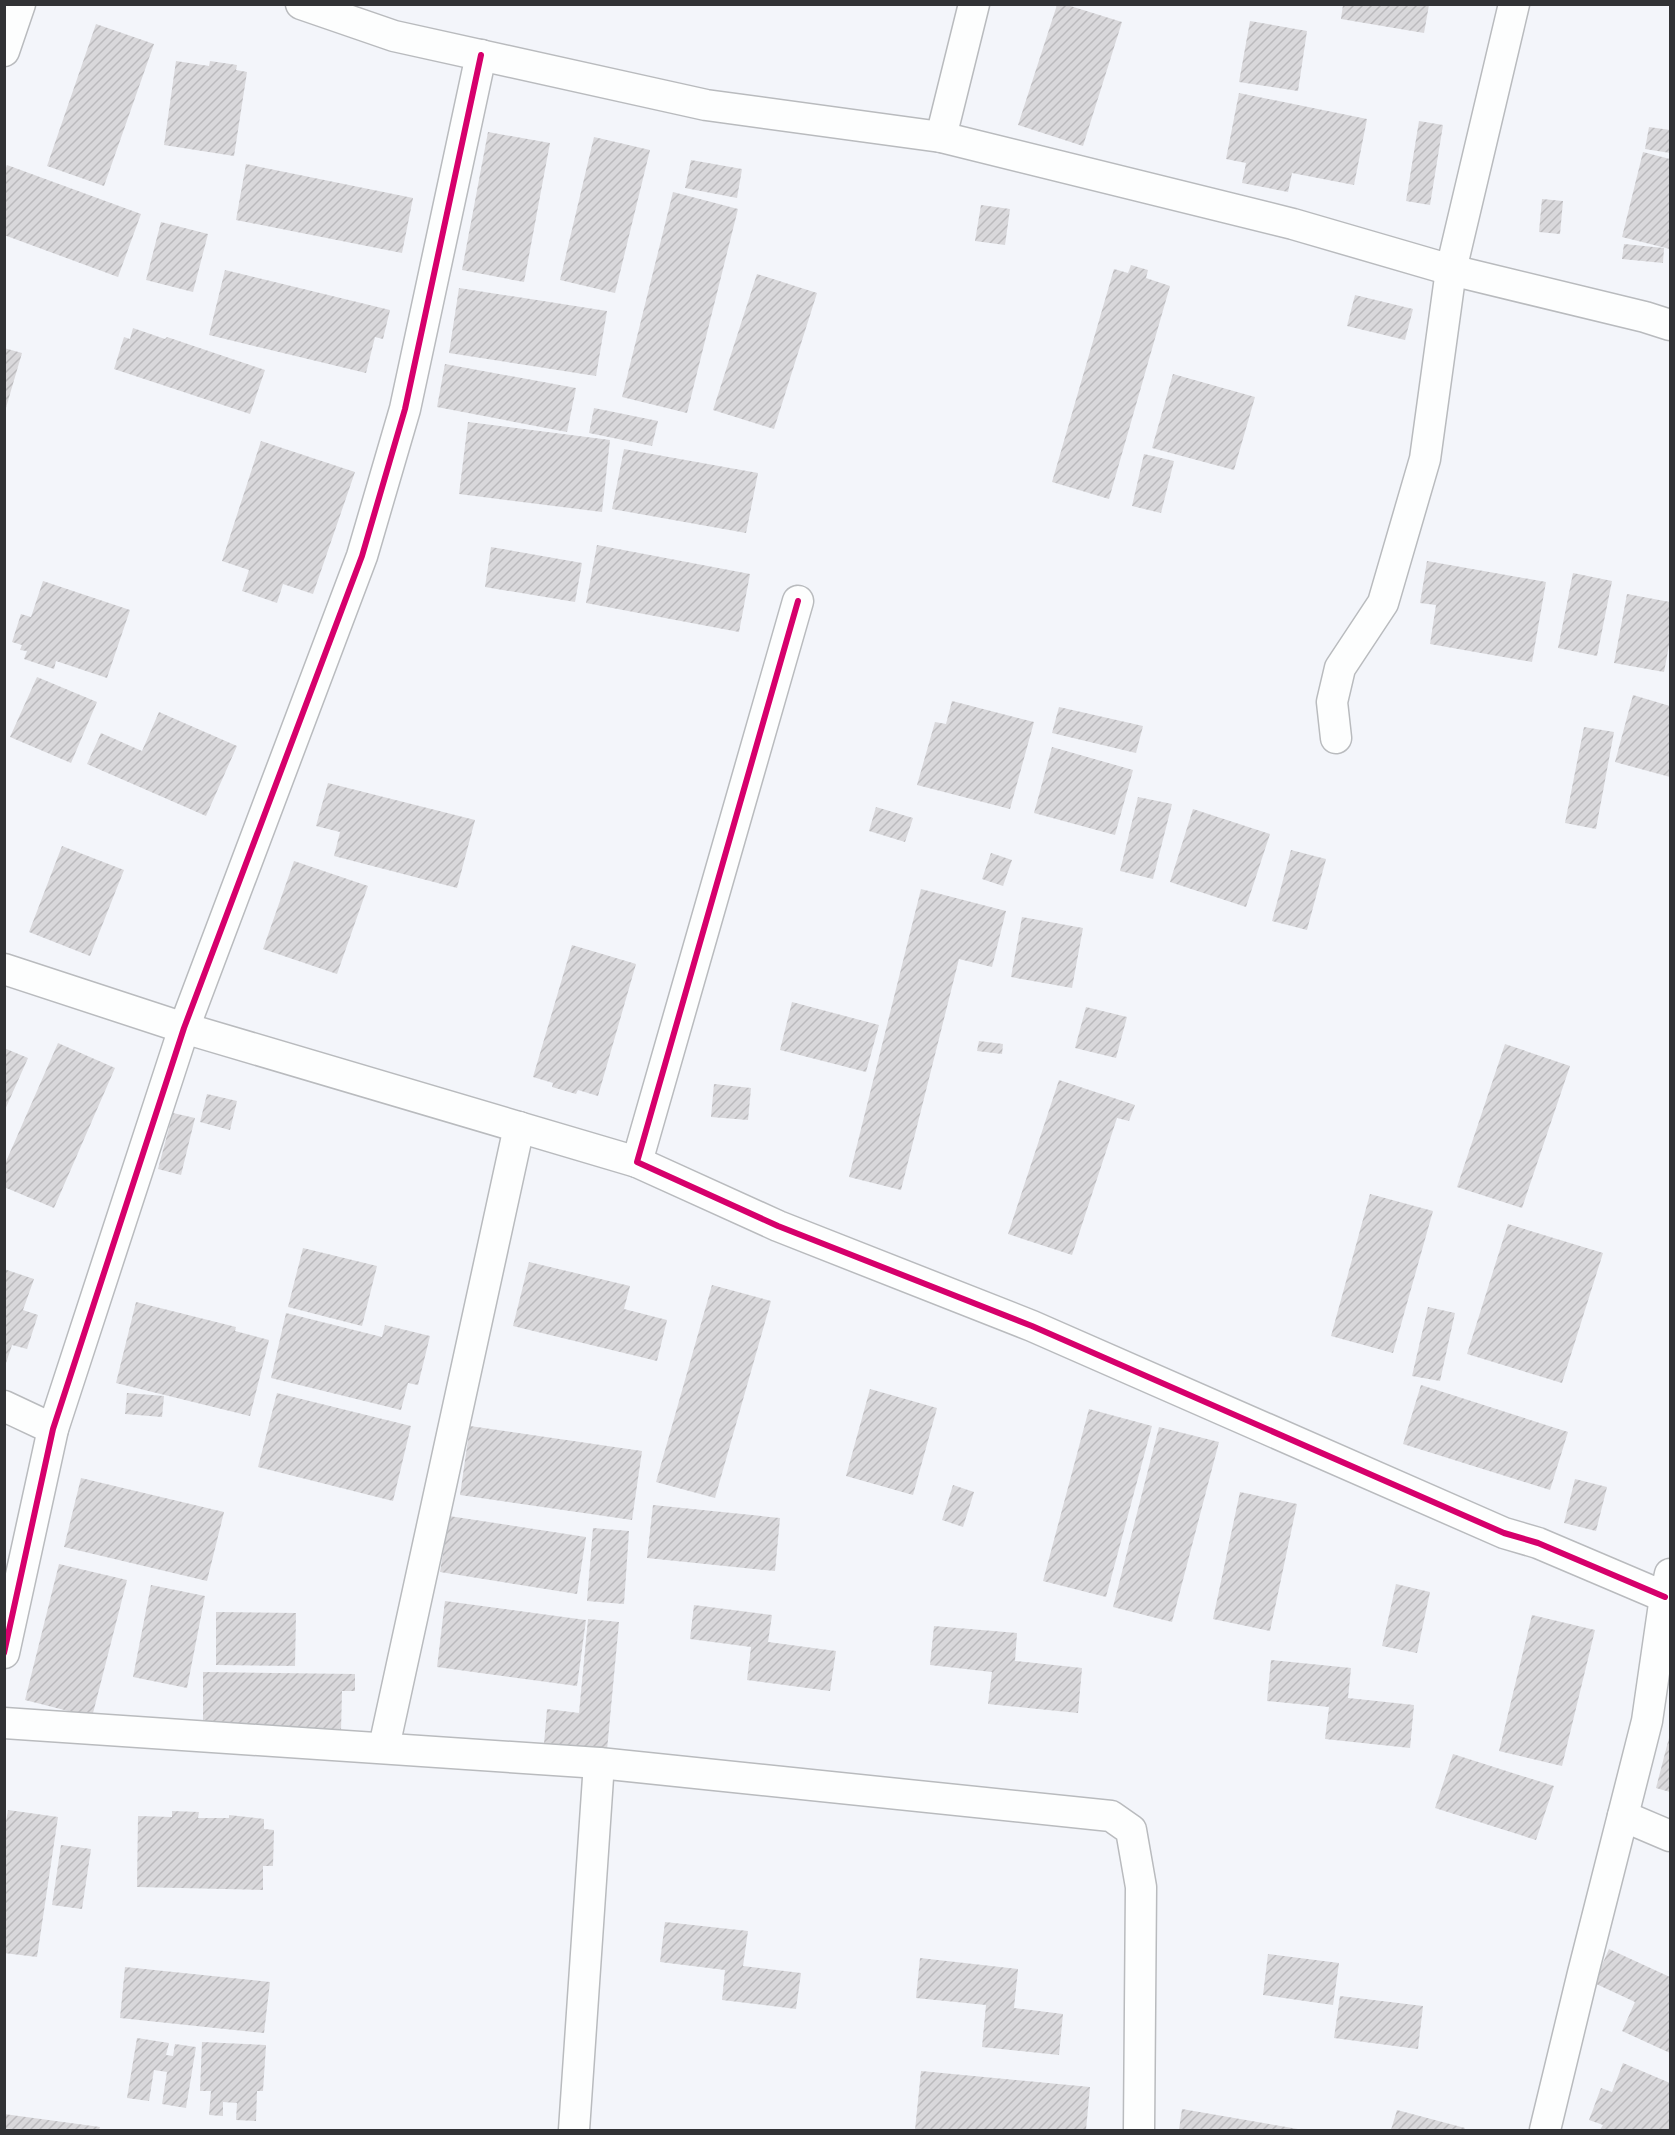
<svg xmlns="http://www.w3.org/2000/svg" width="1675" height="2135" viewBox="0 0 1675 2135" font-family="Mulish,sans-serif">
<style>
.building{fill:url(#building-hatch)}
.lines{fill:none;stroke-linecap:round;stroke-linejoin:round}
.street-casing{stroke:#b9bbbe;stroke-width:33}
.street{stroke:#fdfefe;stroke-width:30}
.cycleway-casing{stroke:#fff;stroke-width:10}
.cycleway{stroke:#d6006c;stroke-width:6}
</style>
<defs>
<pattern id="building-hatch" width="6" height="6" patternUnits="userSpaceOnUse" patternTransform="scale(1.5)"><rect width="6" height="6" fill="#d9d8db"/><path d="M-1 1l2-2M0 6l6-6M5 7l2-2" fill="none" stroke="#bbbabd"/></pattern>
</defs>
<rect width="100%" height="100%" fill="#f3f5fa"/>
<g class="building">
<path d="M1057,5H1067L1122,22L1083,146L1018,125Z"/>
<path d="M1343,5H1429L1424,33L1341,19Z"/>
<path d="M1250,21L1307,31L1298,91L1239,82Z"/>
<path d="M96,24L154,44L104,186L47,166Z"/>
<path d="M176,61L209,66L210,61L237,65L236,70L247,72L234,156L164,145Z"/>
<path d="M1239,93L1367,119L1354,185L1292,173L1288,192L1242,183L1246,163L1226,159Z"/>
<path d="M1419,121L1443,125L1430,205L1406,201Z"/>
<path d="M1649,127L1670,130V153L1645,149Z"/>
<path d="M488,132L550,143L524,282L462,270Z"/>
<path d="M594,137L650,150L615,293L560,280Z"/>
<path d="M1643,152L1670,159V249L1622,237Z"/>
<path d="M691,160L742,169L737,198L685,188Z"/>
<path d="M246,164L413,198L402,253L236,220Z"/>
<path d="M7,165L141,214L118,277L4,235V173Z"/>
<path d="M673,192L738,209L687,413L622,397Z"/>
<path d="M1542,199L1563,201L1560,234L1539,232Z"/>
<path d="M981,205L1010,209L1005,245L975,241Z"/>
<path d="M161,222L208,234L193,292L146,280Z"/>
<path d="M1624,244L1664,248L1663,263L1622,259Z"/>
<path d="M1131,265L1148,270L1146,278L1170,286L1109,499L1052,482L1114,269L1128,273Z"/>
<path d="M225,270L390,310L383,339L375,337L366,373L209,335Z"/>
<path d="M757,274L817,293L774,429L713,410Z"/>
<path d="M459,288L607,311L596,376L449,353Z"/>
<path d="M1355,295L1413,309L1405,340L1347,326Z"/>
<path d="M133,328L165,339L167,337L265,370L250,414L114,369L124,337L130,339Z"/>
<path d="M4,348L22,353L5,411H4Z"/>
<path d="M445,364L576,388L567,432L437,407Z"/>
<path d="M1173,374L1255,397L1234,470L1152,448Z"/>
<path d="M594,408L658,421L652,446L589,433Z"/>
<path d="M468,422L610,440L602,512L459,494Z"/>
<path d="M261,441L355,472L313,594L283,584L277,603L242,591L249,570L222,561Z"/>
<path d="M624,449L758,473L746,533L612,509Z"/>
<path d="M1144,454L1174,461L1161,513L1132,506Z"/>
<path d="M597,545L750,574L739,632L586,603Z"/>
<path d="M491,547L582,563L575,602L485,587Z"/>
<path d="M1427,561L1546,582L1532,662L1430,644L1436,605L1420,603Z"/>
<path d="M1573,573L1612,581L1597,656L1558,648Z"/>
<path d="M43,581L130,610L107,678L56,661L54,669L24,659L27,651L20,650L22,645L12,642L21,614L31,617Z"/>
<path d="M1627,594L1670,602V640L1664,672L1614,663Z"/>
<path d="M37,677L97,702L71,763L10,737Z"/>
<path d="M1633,695L1670,706V777L1615,762Z"/>
<path d="M952,701L1034,722L1010,809L917,785L935,722L946,724Z"/>
<path d="M1059,707L1143,726L1136,753L1052,733Z"/>
<path d="M159,712L237,746L206,816L87,764L101,733L142,751Z"/>
<path d="M1584,727L1614,732L1596,829L1565,823Z"/>
<path d="M1052,747L1133,770L1115,835L1034,813Z"/>
<path d="M328,783L475,820L457,888L334,856L340,832L316,826Z"/>
<path d="M1138,797L1172,804L1153,879L1120,871Z"/>
<path d="M876,807L913,818L905,842L869,831Z"/>
<path d="M1193,809L1270,834L1246,907L1170,882Z"/>
<path d="M62,846L124,870L90,956L29,932Z"/>
<path d="M1291,850L1326,859L1307,930L1272,921Z"/>
<path d="M991,853L1012,860L1003,886L982,879Z"/>
<path d="M294,861L368,886L337,974L263,949Z"/>
<path d="M921,889L1006,911L992,967L959,959L901,1190L849,1177Z"/>
<path d="M1022,917L1083,928L1072,988L1011,977Z"/>
<path d="M572,945L636,964L598,1096L578,1090L576,1094L552,1087L553,1083L533,1077Z"/>
<path d="M792,1002L879,1025L866,1072L780,1050Z"/>
<path d="M1086,1007L1127,1017L1116,1058L1075,1048Z"/>
<path d="M979,1041L1003,1044L1002,1054L977,1051Z"/>
<path d="M58,1043L115,1068L54,1208L4,1187V1166Z"/>
<path d="M1505,1044L1570,1066L1522,1208L1457,1187Z"/>
<path d="M4,1048L28,1058L4,1112Z"/>
<path d="M1059,1080L1135,1105L1129,1121L1117,1118L1072,1255L1008,1234Z"/>
<path d="M714,1084L751,1088L748,1120L711,1117Z"/>
<path d="M207,1094L237,1101L230,1130L200,1122Z"/>
<path d="M173,1113L195,1118L181,1175L158,1169Z"/>
<path d="M1370,1194L1433,1211L1393,1353L1331,1336Z"/>
<path d="M1508,1224L1603,1253L1562,1383L1467,1354Z"/>
<path d="M303,1248L377,1266L362,1326L288,1307Z"/>
<path d="M529,1262L630,1286L624,1309L667,1320L657,1361L513,1326Z"/>
<path d="M4,1269L34,1279L23,1310L38,1315L27,1349L12,1345L5,1366Z"/>
<path d="M712,1285L771,1301L715,1498L656,1482Z"/>
<path d="M136,1302L236,1327L235,1331L269,1340L250,1416L116,1383Z"/>
<path d="M1428,1307L1455,1313L1440,1381L1412,1376Z"/>
<path d="M286,1313L382,1337L385,1325L430,1336L418,1385L408,1383L401,1410L271,1378Z"/>
<path d="M1421,1385L1568,1432L1550,1490L1403,1444Z"/>
<path d="M870,1389L937,1408L913,1495L846,1476Z"/>
<path d="M127,1393L164,1396L162,1417L125,1414Z"/>
<path d="M277,1393L411,1426L393,1501L258,1467Z"/>
<path d="M1089,1409L1152,1426L1106,1597L1043,1581Z"/>
<path d="M470,1426L642,1451L632,1520L460,1495Z"/>
<path d="M1159,1427L1219,1442L1172,1622L1113,1607Z"/>
<path d="M81,1478L224,1512L207,1581L64,1547Z"/>
<path d="M1575,1479L1607,1487L1596,1531L1564,1523Z"/>
<path d="M953,1485L974,1492L963,1527L942,1520Z"/>
<path d="M1240,1492L1297,1504L1270,1631L1213,1619Z"/>
<path d="M653,1505L780,1518L775,1571L647,1558Z"/>
<path d="M449,1516L586,1537L577,1594L440,1572Z"/>
<path d="M593,1528L629,1531L624,1604L587,1601Z"/>
<path d="M59,1564L127,1580L92,1717L25,1700Z"/>
<path d="M1396,1584L1430,1592L1417,1653L1382,1646Z"/>
<path d="M151,1585L205,1596L187,1688L133,1677Z"/>
<path d="M445,1601L586,1620L577,1686L437,1667Z"/>
<path d="M694,1605L772,1615L768,1642L836,1651L830,1691L747,1680L751,1647L690,1639Z"/>
<path d="M216,1612L296,1613L295,1666L216,1665Z"/>
<path d="M1532,1615L1595,1630L1562,1766L1499,1751Z"/>
<path d="M588,1619L619,1622L607,1750L544,1744L547,1709L579,1713Z"/>
<path d="M934,1626L1017,1633L1015,1661L1082,1668L1078,1713L988,1704L992,1672L930,1665Z"/>
<path d="M1271,1660L1351,1668L1348,1698L1414,1705L1410,1748L1325,1739L1329,1707L1267,1701Z"/>
<path d="M203,1672L355,1674V1691H342L341,1731L203,1729Z"/>
<path d="M1670,1734V1792L1656,1788Z"/>
<path d="M1453,1754L1554,1786L1536,1840L1435,1808Z"/>
<path d="M8,1810L58,1817L37,1957L4,1953V1833Z"/>
<path d="M172,1811L199,1812L198,1818H229V1815L264,1819V1829L274,1830L273,1866H263V1890L137,1887L138,1816L172,1817Z"/>
<path d="M61,1845L91,1849L82,1909L52,1905Z"/>
<path d="M665,1922L748,1931L743,1966L801,1973L796,2009L722,2000L725,1970L660,1962Z"/>
<path d="M1609,1949L1670,1977V2053L1622,2031L1635,2002L1594,1983Z"/>
<path d="M1268,1954L1339,1963L1333,2005L1263,1995Z"/>
<path d="M920,1958L1018,1969L1014,2008L1063,2014L1059,2055L982,2047L986,2005L916,1998Z"/>
<path d="M125,1967L270,1982L264,2033L120,2018Z"/>
<path d="M1340,1996L1423,2006L1418,2049L1334,2038Z"/>
<path d="M137,2038L169,2043L166,2055L173,2056L175,2044L196,2047L186,2108L162,2104L167,2072L154,2070L149,2101L127,2098Z"/>
<path d="M202,2042L266,2045L263,2091H257L256,2121L236,2120L237,2103L223,2102V2116L209,2115L211,2091H200Z"/>
<path d="M1623,2063L1670,2083V2130H1600L1603,2125L1589,2120L1601,2088L1612,2092Z"/>
<path d="M921,2071L1090,2087L1086,2130H915Z"/>
<path d="M1182,2109L1298,2129V2130H1179Z"/>
<path d="M1397,2110L1465,2128L1464,2130H1391Z"/>
<path d="M4,2114L100,2127L99,2130H4Z"/>
</g>
<g class="lines">
<defs>
<g id="street">
<path d="M301,4L394,36L706,105L941,137L1293,224L1451,270L1645,317L1670,325"/>
<path d="M4,51L20,4"/>
<path d="M941,137L974,4"/>
<path d="M798,601L637,1162L778,1226L1032,1326L1504,1533L1538,1543L1665,1597"/>
<path d="M1336,738L1332,702L1340,668L1383,603L1425,459L1451,270L1514,4"/>
<path d="M4,969L184,1028L637,1162"/>
<path d="M4,1406L53,1429"/>
<path d="M4,1653L53,1429L184,1028L362,556L405,409L481,55"/>
<path d="M4,1723L599,1763L1111,1816L1131,1830L1141,1887L1139,2130"/>
<path d="M384,1747L519,1127"/>
<path d="M1623,1816L1670,1836"/>
<path d="M574,2130L599,1763"/>
<path d="M1545,2130L1583,1973L1647,1721L1665,1597L1670,1574"/>
</g>
</defs>
<use href="#street" class="street-casing"/>
<use href="#street" class="street"/>
<defs>
<g id="cycleway">
<path d="M798,601L637,1162L778,1226L1032,1326L1504,1533L1538,1543L1665,1597"/>
<path d="M4,1653L53,1429L184,1028L362,556L405,409L481,55"/>
</g>
</defs>
<use href="#cycleway" class="cycleway-casing"/>
<use href="#cycleway" class="cycleway"/>
</g>
<rect width="1675" height="2135" fill="none" stroke="#313235" stroke-width="12"/>
</svg>
